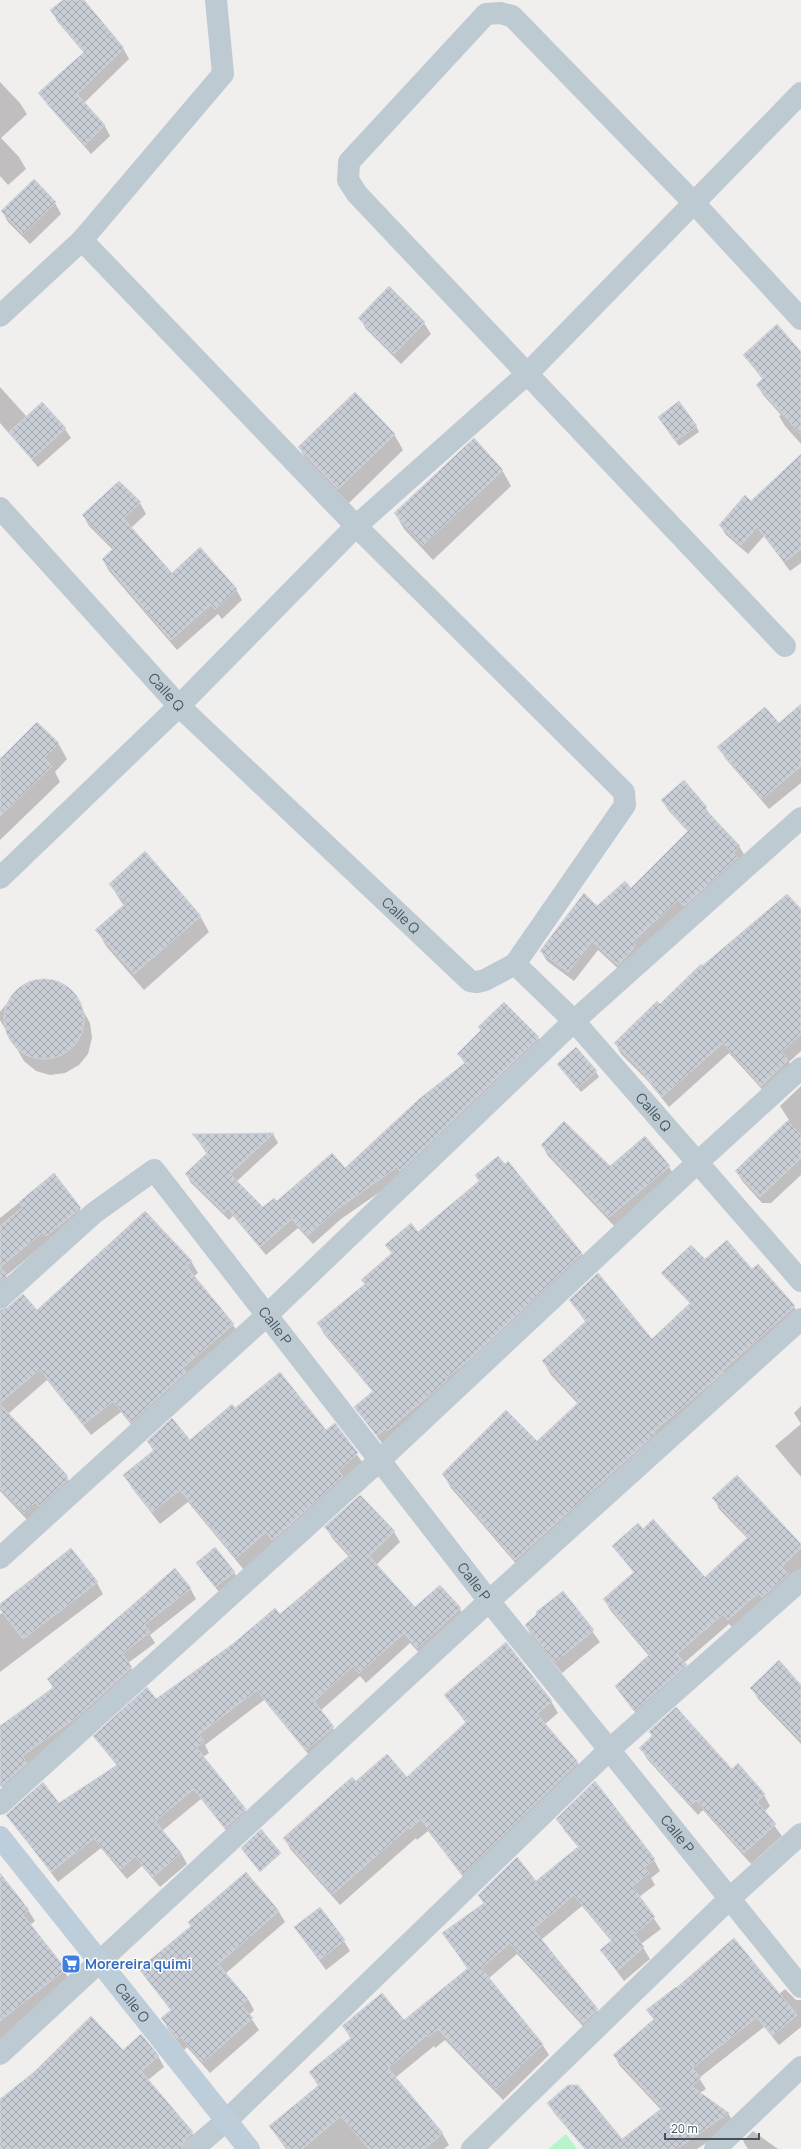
<svg xmlns="http://www.w3.org/2000/svg" width="801" height="2149" viewBox="0 0 801 2149" font-family="Manrope,sans-serif">
<style>
.pitch{fill:#b7f4cb}
.shadow{fill:#0003}
.building{fill:url(#building-cross-hatch);stroke:#d1d5db}
.lines{fill:none;stroke-linecap:round;stroke-linejoin:round}
.street{stroke:#bdcad2;stroke-width:22}
.secondary{stroke:#becdda;stroke-width:22}
.labels{text-anchor:middle;stroke-width:3;stroke-linejoin:round;paint-order:stroke}
.street-label{font-size:14px;fill:#44535e;stroke:#fff}
.shop-label{font-size:14px;font-weight:bold;fill:#366cbe;stroke:#fff;text-anchor:start}
</style>
<defs>
<pattern id="building-cross-hatch" width="8" height="8" patternUnits="userSpaceOnUse"><rect width="8" height="8" fill="#c9cdd5"/><path d="M0 0l8 8M0 8l8-8" fill="none" stroke="#a5a9b0"/></pattern>
</defs>
<rect width="100%" height="100%" fill="#f1eeee"/>
<path class="pitch" d="M566,2134L577,2149H548Z"/>
<g class="shadow">
<path d="M64,0H83L123,48L129,59L84,103L105,126L110,136L91,154L46,103L40,93L84,53L57,21L52,10Z"/>
<path d="M0,82L20,103L27,114L1,138L19,157L26,169L8,185L0,176Z"/>
<path d="M34,181L55,203L61,214L30,244L8,222L2,211Z"/>
<path d="M360,318L424,323L431,334L401,364L366,329Z"/>
<path d="M801,352V444L785,426L779,416L781,415L763,395L757,385L763,380L744,355Z"/>
<path d="M0,387L27,417L42,403L65,429L71,438L38,467L0,423Z"/>
<path d="M662,422L696,426L699,432L679,446Z"/>
<path d="M394,434L403,450L348,504L308,463L299,447Z"/>
<path d="M801,455V563L790,571L764,536L748,554L726,535L720,525L751,502Z"/>
<path d="M502,470L511,486L433,560L404,529L395,513Z"/>
<path d="M140,503L146,514L131,528L172,574L236,589L242,600L222,619L218,614L177,650L109,571L103,560L113,550L89,526L83,515Z"/>
<path d="M801,705V783L769,809L725,758L719,747L779,725Z"/>
<path d="M58,743L67,759L55,772L60,782L0,840V761Z"/>
<path d="M662,800L706,808L712,818L739,846L745,856L624,974L598,950L574,981L547,961L541,951L597,907L631,890L688,832L668,810Z"/>
<path d="M110,884L200,916L209,932L144,990L106,946L97,930L124,906Z"/>
<path d="M801,910V1051L789,1062L795,1073L769,1097L729,1053L669,1107L647,1080L621,1054L615,1043L660,1006L702,967Z"/>
<path d="M47,979L61,984L73,993L90,1023L92,1038L88,1054L79,1065L65,1073L50,1075L36,1071L24,1061L0,1020V1012L18,989L31,981Z"/>
<path d="M504,1003L538,1038L543,1047L403,1176L341,1219L313,1244L298,1228L266,1255L233,1216L229,1220L191,1183L186,1174L207,1154L194,1135L273,1134L278,1143L236,1182L263,1208L345,1169L465,1064L459,1054L481,1031L479,1028Z"/>
<path d="M558,1064L596,1072L599,1077L581,1092Z"/>
<path d="M801,1086V1175L771,1203H762L743,1182L736,1171L789,1120L780,1106Z"/>
<path d="M645,1137L669,1167L676,1178L616,1228L548,1156L542,1145L610,1167Z"/>
<path d="M508,1163L582,1254L588,1264L384,1446L355,1407L373,1392L324,1334L318,1323L365,1285L362,1280L392,1254L387,1245L418,1233L480,1182Z"/>
<path d="M54,1175L86,1218L49,1240L6,1276L12,1285L0,1295V1218Z"/>
<path d="M191,1261L198,1273L193,1277L233,1325L240,1336L138,1433L121,1412L91,1435L47,1380L8,1414L66,1476L73,1488L31,1524L0,1491V1354L37,1312Z"/>
<path d="M758,1265L794,1307L801,1319L524,1573L451,1488L443,1474L537,1442L578,1404L551,1375L543,1361L586,1323L571,1300L652,1340Z"/>
<path d="M801,1406V1477L775,1446L801,1424L794,1413Z"/>
<path d="M235,1410L326,1432L335,1424L365,1466L244,1570L188,1502L160,1524L132,1488L124,1475L154,1452L148,1442L190,1441Z"/>
<path d="M714,1498L801,1546V1577L734,1629L729,1624L684,1663L692,1675L641,1720L616,1686L649,1656L610,1610L604,1599L634,1573L613,1546L643,1530L705,1579L748,1539L719,1509Z"/>
<path d="M326,1527L394,1532L400,1542L376,1565L415,1608L460,1609L466,1620L424,1658L410,1643L366,1683L360,1676L320,1711L340,1738L313,1760L264,1700L205,1745L209,1753L203,1757L245,1810L251,1821L232,1838L201,1799L162,1831L181,1853L187,1864L160,1887L142,1866L127,1879L101,1848L58,1882L12,1821L59,1805L117,1766L95,1736L156,1700L280,1615L349,1557L332,1538Z"/>
<path d="M200,1568L234,1572L237,1578L219,1592Z"/>
<path d="M97,1583L103,1594L0,1672V1614Z"/>
<path d="M190,1588L196,1599L150,1635L155,1643L128,1663L137,1678L8,1795L0,1784V1728L53,1688L48,1679Z"/>
<path d="M563,1592L600,1642L562,1673L532,1637L526,1626Z"/>
<path d="M801,1687V1744L758,1699L752,1688Z"/>
<path d="M446,1696L551,1701L558,1713L545,1724L578,1763L584,1775L470,1886L428,1831L417,1840L416,1838L340,1905L291,1850L284,1838L355,1783L407,1779L466,1723Z"/>
<path d="M641,1748L732,1771L764,1795L770,1806L764,1812L782,1836L751,1864L703,1810L698,1815L647,1759Z"/>
<path d="M557,1819L654,1860L660,1871L651,1878L655,1885L639,1897L661,1929L641,1944L650,1959L624,1981L601,1950L612,1942L582,1906L541,1940L597,2010L604,2021L590,2034L517,1954L488,1979L542,2044L549,2055L503,2100L445,2040L435,2048L434,2046L395,2078L442,2133L449,2145L444,2149H286L270,2127L319,2087L310,2073L351,2039L343,2026L404,2021L468,1970L444,1933L484,1904L479,1895L536,1883L579,1848L564,1830Z"/>
<path d="M246,1873L279,1912L285,1922L225,1974L248,1999L254,2010L249,2015L259,2030L210,2073L187,2047L184,2050L168,2029L162,2018L171,2011L140,1969L191,1927L189,1923Z"/>
<path d="M0,1887L28,1910L35,1921L30,1925L71,1981L16,2024L21,2034L0,2051Z"/>
<path d="M295,1928L344,1941L350,1951L326,1970Z"/>
<path d="M676,1989L779,1994L785,1989L796,2000H801V2027L779,2045L764,2027L699,2078L706,2089L700,2093L728,2113L734,2124L697,2149H585L554,2113L548,2103L621,2140L661,2110L620,2066L614,2055L654,2020L648,2010Z"/>
<path d="M123,2051L158,2056L164,2067L148,2080L192,2133L198,2143L193,2149H0V2100Z"/>
<path d="M753,2131L778,2149H748L743,2141Z"/>
</g>
<g class="building">
<path d="M63,0H84L124,48L77,94L105,125L85,145L38,93L84,52L50,10Z"/>
<path d="M34,179L56,202L23,234L1,211Z"/>
<path d="M389,286L425,322L394,354L358,318Z"/>
<path d="M777,324L801,352V434L756,385L763,378L743,355Z"/>
<path d="M355,392L395,434L338,489L298,447Z"/>
<path d="M679,401L697,426L675,441L658,417Z"/>
<path d="M42,402L66,428L32,459L9,432Z"/>
<path d="M474,438L503,470L423,545L394,513Z"/>
<path d="M801,454V549L784,562L757,527L741,545L719,525L745,495L751,501Z"/>
<path d="M119,481L141,502L123,518L172,573L200,547L237,589L215,609L211,604L171,640L102,559L114,548L82,515Z"/>
<path d="M801,704V766L762,799L717,747L765,707L779,723Z"/>
<path d="M37,722L59,743L44,758L52,766L0,816V759Z"/>
<path d="M684,780L707,807L705,809L740,846L733,853L738,857L684,906L678,900L632,942L636,946L618,965L592,941L568,972L540,951L584,893L597,906L625,881L631,888L688,831L661,800Z"/>
<path d="M145,851L201,916L134,974L95,930L126,903L109,884Z"/>
<path d="M787,894L801,909V1034L781,1052L788,1060L761,1086L723,1043L662,1097L640,1069L614,1043L657,1001L660,1004L701,964L702,966Z"/>
<circle cx="44" cy="1019" r="40"/>
<path d="M504,1002L539,1037L400,1171L397,1167L336,1210L307,1236L292,1219L260,1247L228,1208L224,1212L185,1174L208,1152L192,1134L274,1133L230,1174L263,1207L274,1198L277,1201L332,1153L345,1168L418,1100L466,1062L457,1054L481,1030L478,1027Z"/>
<path d="M576,1047L597,1071L577,1088L557,1064Z"/>
<path d="M564,1121L610,1166L645,1136L670,1166L609,1217L541,1145Z"/>
<path d="M787,1121L801,1135V1158L760,1197L735,1171Z"/>
<path d="M498,1156L505,1164L508,1161L582,1253L468,1361L446,1378L447,1380L387,1431L385,1429L377,1436L354,1407L373,1391L317,1323L365,1284L361,1280L392,1253L385,1245L411,1223L418,1232L479,1181L475,1175Z"/>
<path d="M54,1173L81,1208L46,1236L43,1232L0,1267L7,1275L0,1281V1226L23,1207L19,1202Z"/>
<path d="M145,1211L192,1261L186,1266L234,1324L182,1368L186,1372L131,1422L113,1401L83,1425L40,1369L0,1403V1310L8,1307L23,1294L37,1310Z"/>
<path d="M727,1240L752,1269L758,1264L795,1306L723,1370L724,1372L710,1384L653,1432L655,1434L515,1560L442,1474L506,1410L537,1441L579,1402L542,1361L586,1321L569,1300L598,1273L652,1339L690,1303L661,1273L691,1245L705,1259Z"/>
<path d="M280,1372L326,1430L335,1423L358,1453L338,1471L343,1476L283,1531L272,1540L266,1532L236,1558L180,1490L152,1512L123,1475L154,1450L147,1441L172,1418L190,1440L232,1404L235,1408Z"/>
<path d="M0,1404L67,1475V1480L39,1506L35,1502L24,1513L0,1488Z"/>
<path d="M737,1475L801,1544V1548L781,1567L788,1574L762,1597L758,1593L728,1620L723,1614L677,1654L687,1665L634,1711L615,1686L650,1654L603,1599L634,1572L612,1546L638,1523L643,1529L653,1519L705,1577L748,1537L712,1498Z"/>
<path d="M360,1495L395,1531L369,1556L415,1607L440,1585L461,1608L417,1648L404,1633L359,1673L353,1666L314,1701L334,1727L306,1750L257,1690L199,1734L204,1742L196,1747L246,1809L225,1828L194,1789L155,1821L181,1853L153,1877L135,1856L121,1869L94,1838L51,1872L6,1815L43,1782L59,1803L117,1765L93,1736L147,1687L156,1699L234,1643L275,1608L280,1614L350,1555L324,1527Z"/>
<path d="M215,1547L235,1572L215,1587L196,1563Z"/>
<path d="M71,1548L98,1582L23,1639L0,1609V1604Z"/>
<path d="M175,1568L191,1588L144,1625L150,1632L122,1654L132,1667L77,1717L22,1756L27,1763L0,1787V1726L54,1687L47,1679Z"/>
<path d="M563,1591L594,1630L555,1662L525,1625L537,1614L536,1612Z"/>
<path d="M506,1642L552,1701L537,1714L578,1762L462,1875L421,1819L410,1829L409,1827L333,1894L283,1838L352,1777L356,1781L387,1754L407,1777L466,1722L444,1695Z"/>
<path d="M779,1660L801,1685V1740L750,1688Z"/>
<path d="M676,1707L732,1769L738,1763L765,1794L757,1802L776,1824L744,1853L696,1800L691,1805L639,1748L652,1736L649,1731Z"/>
<path d="M595,1781L655,1859L644,1867L649,1873L632,1886L655,1917L634,1934L644,1947L617,1971L600,1950L612,1940L574,1895L533,1929L598,2009L583,2023L510,1943L481,1968L543,2044L496,2089L438,2029L428,2037L427,2035L388,2068L443,2133L424,2149H369L341,2116L302,2149H288L269,2126L319,2085L309,2072L352,2037L342,2026L382,1993L404,2020L468,1968L442,1933L484,1903L478,1895L517,1857L536,1881L579,1846L556,1819Z"/>
<path d="M261,1829L281,1853L260,1872L241,1848Z"/>
<path d="M246,1872L279,1911L218,1964L248,1999L241,2005L253,2018L203,2062L181,2037L178,2039L161,2018L171,2010L139,1969L191,1926L188,1922Z"/>
<path d="M0,1873L29,1910L23,1915L66,1969L0,2021Z"/>
<path d="M320,1907L345,1940L319,1960L294,1927Z"/>
<path d="M734,1938L797,2015L772,2036L757,2017L692,2068L701,2078L691,2086L729,2113L676,2149H585L547,2103L568,2085H578L622,2139L662,2108L613,2055L654,2019L646,2010L676,1987V1988Z"/>
<path d="M91,2016L123,2050L141,2034L159,2056L141,2071L193,2132L185,2140L181,2149H0V2099L34,2072Z"/>
</g>
<g class="lines">
<g class="street">
<path d="M0,316L82,240L223,74L216,0"/>
<path id="s1" d="M0,508L179,706L470,981L477,982L485,980L515,964L625,805L624,792L356,526L82,240"/>
<path d="M785,646L357,194L348,180L349,162L486,14L500,13L512,16L695,204L801,319"/>
<path d="M0,878L179,706L356,526L528,373L801,93"/>
<path id="s2" d="M515,964L574,1021L801,1281"/>
<path id="s3" d="M0,1298L94,1213L154,1170L489,1601L801,1987"/>
<path d="M0,1558L266,1316L574,1021L801,818"/>
<path d="M0,1804L381,1459L698,1162L801,1068"/>
<path d="M0,2054L489,1601L801,1319"/>
<path d="M193,2149L227,2120L609,1750L801,1580"/>
<path d="M472,2149L729,1899L801,1834"/>
<path d="M715,2149L801,2067"/>
</g>
<path class="secondary" id="s4" d="M0,1837L249,2149"/>
</g>
<defs>
<symbol id="supermarket-square" viewBox="-11 -11 22 22"><rect x="-9" y="-9" width="18" height="18" rx="4" fill="#3f7fe0" stroke="#fff"/><path d="M-6-5.5h2.5l.6 2H6L4.5 2H-2.5L-4.4-4H-6ZM-1.5 3.2a1.3 1.3 0 1 0 .1 0ZM3 3.2a1.3 1.3 0 1 0 .1 0Z" fill="#fff"/></symbol>
</defs>
<g fill-rule="evenodd">
<use href="#supermarket-square" x="60" y="1953" width="22" height="22"/>
</g>
<g class="labels">
<g class="street-label">
<text dy="5" stroke="none"><textPath href="#s1" startOffset="248">Calle Q</textPath></text>
<text dy="5" stroke="none"><textPath href="#s1" startOffset="572">Calle Q</textPath></text>
<text dy="5" stroke="none"><textPath href="#s2" startOffset="203">Calle Q</textPath></text>
<text dy="5" stroke="none"><textPath href="#s3" startOffset="398">Calle P</textPath></text>
<text dy="5" stroke="none"><textPath href="#s3" startOffset="722">Calle P</textPath></text>
<text dy="5" stroke="none"><textPath href="#s3" startOffset="1046">Calle P</textPath></text>
<text dy="5" stroke="none"><textPath href="#s4" startOffset="212">Calle O</textPath></text>
</g>
<g class="shop-label">
<text x="85" y="1969">Morereira quimi</text>
</g>
</g>
<path d="M665 2133v6h94v-6" fill="none" stroke="#44535e" stroke-width="2"/>
<text x="671" y="2133" font-size="12" fill="#44535e" stroke="#ffffff" stroke-width="3" paint-order="stroke">20 m</text>
</svg>
